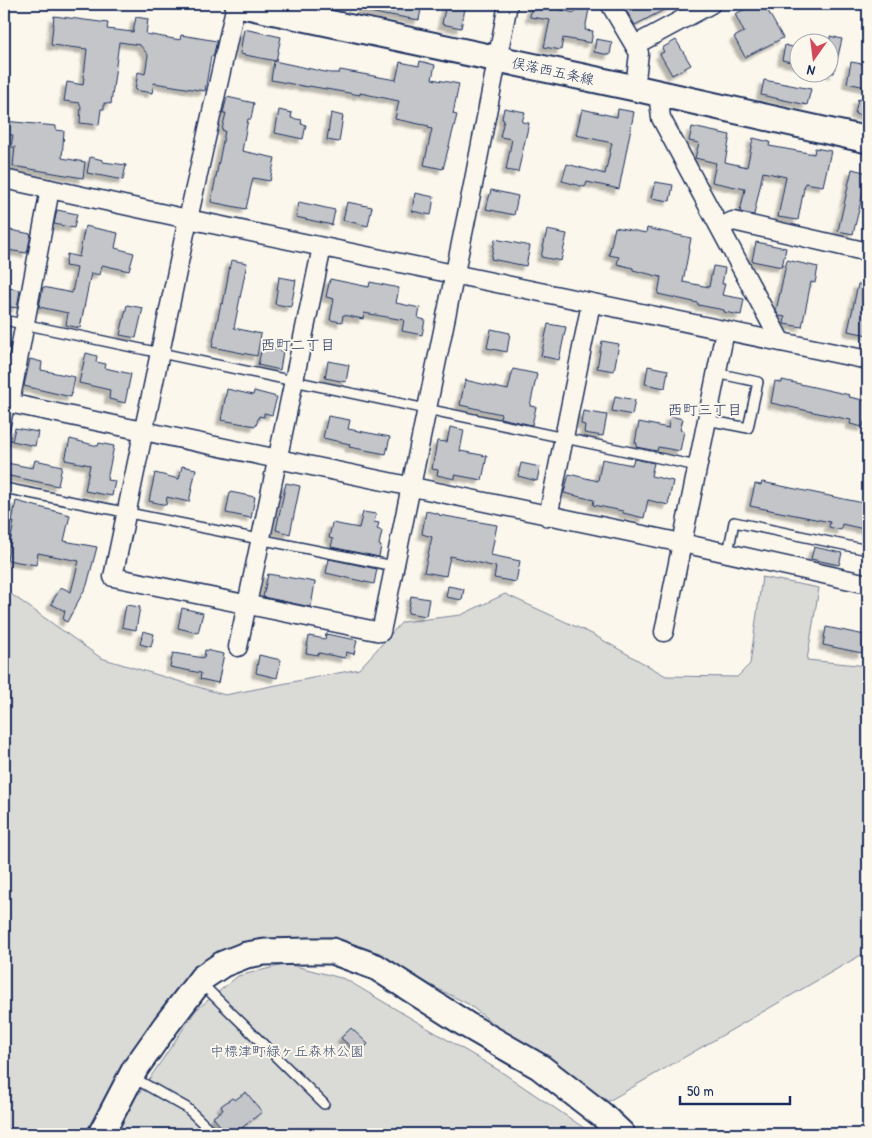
<svg xmlns="http://www.w3.org/2000/svg" width="872" height="1138" viewBox="0 0 872 1138" font-family="'Patrick Hand','Klee One',sans-serif">
<style>
.green{fill:#dadad7;stroke:#7a849a}
.building{fill:#c3c5c9;stroke:#1b2f5e;filter:url(#shadow)}
.lines{fill:none;stroke-linecap:round;stroke-linejoin:round}
.lane-casing{stroke:#1b2f5e;stroke-width:12}
.street-casing{stroke:#1b2f5e;stroke-width:21}
.secondary-casing{stroke:#1b2f5e;stroke-width:29}
.lane{stroke:#fbf7ec;stroke-width:9}
.street{stroke:#fbf7ec;stroke-width:18}
.secondary{stroke:#fbf7ec;stroke-width:25}
.labels{text-anchor:middle;stroke-width:4;stroke-linejoin:round;paint-order:stroke}
.street-label{font-size:14px;fill:#1b2f5e;stroke:#fbf7ec}
.park-label{font-size:14px;fill:#415176;stroke:#fbf7ec}
.neighbourhood-label{font-size:15px;fill:#1b2f5e;stroke:#fbf7ec}
</style>
<defs>
<filter id="shadow"><feDropShadow dx="-4.5" dy="4.5" stdDeviation="1" flood-color="#0004"/></filter>
</defs>
<rect width="100%" height="100%" fill="#fbf7ec"/>
<filter id="ink" filterUnits="userSpaceOnUse"><feTurbulence type="fractalNoise" baseFrequency=".02" numOctaves="2"/><feDisplacementMap in="SourceGraphic" scale="10" xChannelSelector="R" yChannelSelector="G"/><feConvolveMatrix kernelMatrix="1 2 1 2 8 2 1 2 1" color-interpolation-filters="sRGB"/></filter>
<g filter="url(#ink)">
<g class="green">
<path d="M762,577L819,588L807,660L868,666V951L600,1106L468,1004L336,937L259,939L193,969L134,1051L88,1134H4V589L101,658L225,695L359,669L402,622L461,615L505,594L592,634L666,676L737,677L750,664Z"/>
<path d="M287,964L345,979L500,1071L593,1134H114L136,1092L139,1094L196,1010L238,976Z"/>
</g>
<g class="building">
<path d="M362,4H422L419,20L390,15L389,16L361,10Z"/>
<path d="M446,4H466L461,28L442,24Z"/>
<path d="M532,4L575,13L576,7L589,9L585,30L593,31L591,43L563,38L561,50L544,47L550,20L530,17Z"/>
<path d="M629,4H675L635,25L624,7Z"/>
<path d="M756,4H764L783,38L745,57L734,37L744,32L735,14Z"/>
<path d="M54,16L108,23L107,29L133,32L136,17L148,19L146,34L180,40L181,35L217,41L213,57L211,56L205,91L154,83L152,93L135,90L138,72L145,74L148,55L140,45L119,42L111,104L104,103V109H101L99,125L80,123L81,106H80V103L64,101L67,82L83,85L87,49L51,45Z"/>
<path d="M244,29L281,37L276,61L240,54Z"/>
<path d="M830,36L842,39L834,73H830Z"/>
<path d="M596,39L612,42L610,55L594,52Z"/>
<path d="M676,40L691,65L672,75L660,54L664,52L662,48Z"/>
<path d="M785,45L800,49V64L782,60Z"/>
<path d="M274,61L330,73H339L340,70L396,80L400,62L419,66L420,61L435,65L432,79L459,84L453,114L457,115L443,169L424,165L432,129L428,128L429,126L395,119L399,101L360,93V95L309,86L308,87L271,80Z"/>
<path d="M851,62L868,65L866,87L847,83Z"/>
<path d="M764,80L811,89L807,105L761,95Z"/>
<path d="M227,97L254,103L251,119H248L242,151L275,158L270,181L253,178L246,209L211,202L225,131L222,130L226,113H223Z"/>
<path d="M858,99L868,102L867,117L855,114Z"/>
<path d="M504,108L525,112L522,122L529,123L518,172L506,170L512,139L500,137L504,120L502,119Z"/>
<path d="M582,109L617,117L618,109L634,112L619,189L587,182L585,187L562,181L567,164L605,174L612,143L576,135Z"/>
<path d="M279,110L292,113L291,118L302,120L301,124L306,125L303,139L275,133Z"/>
<path d="M331,113L343,116L339,142L327,140Z"/>
<path d="M4,121L56,126V130L64,131L62,158L85,162L83,178L13,166L15,147H11L13,135L4,134Z"/>
<path d="M692,127L730,135L725,162L747,167L753,138L770,142L769,146L814,154L815,148L831,151L823,186L805,183L798,220L778,217L786,177L763,172L754,215L740,212L745,189L712,182L716,163L695,158L699,143L689,141Z"/>
<path d="M90,157L103,160V162L126,165L123,180L87,173Z"/>
<path d="M852,169L868,173L853,234L838,231Z"/>
<path d="M655,182L673,185L670,201L651,198Z"/>
<path d="M491,190L518,196L514,215L486,209Z"/>
<path d="M415,193L434,197L431,215L412,211Z"/>
<path d="M299,202L335,210L332,225L296,217Z"/>
<path d="M347,202L372,207L368,226L343,220Z"/>
<path d="M57,210L77,214L74,228L54,224Z"/>
<path d="M85,226L118,233L115,248L134,253L129,271L102,265L100,275L91,273L80,328L66,325L68,313L39,307L43,287L72,293L77,268L65,266L67,254L79,257Z"/>
<path d="M615,227L646,233L647,228L691,238L683,282L709,287L713,266L725,268L722,284H725L722,295L744,299L741,315L724,312V310L698,305V303L658,294L661,277L633,270V268L617,264L619,257L609,255Z"/>
<path d="M10,230L31,234L27,253L7,250Z"/>
<path d="M547,230L567,234L561,261L541,257Z"/>
<path d="M495,239L530,246L526,266L491,259Z"/>
<path d="M756,242L786,248L782,267L752,261Z"/>
<path d="M231,260L247,263L234,328L261,334L257,356L212,347L221,303L223,304Z"/>
<path d="M787,260L818,267L815,283L811,282L802,327L784,324L785,317L779,316L776,311Z"/>
<path d="M279,277L296,280L291,307L275,304Z"/>
<path d="M330,279L369,287L370,282L399,288L396,303L420,308L418,318L425,320L422,335L402,331L404,320L364,313L363,319L343,315L342,322L330,320L334,299L326,297Z"/>
<path d="M858,284L868,286V335L848,331Z"/>
<path d="M4,287L20,290L17,308L4,306Z"/>
<path d="M127,305L143,308L136,338L120,335Z"/>
<path d="M548,324L566,327L559,360L541,356Z"/>
<path d="M491,329L510,333L507,352L487,348Z"/>
<path d="M602,341L619,344L614,371L597,368Z"/>
<path d="M262,347L283,351L280,370L258,365Z"/>
<path d="M86,353L97,356L96,362L106,364L105,368L131,374L125,403L109,399L110,390L79,383Z"/>
<path d="M30,359L42,362L41,370L75,377L71,397L24,386Z"/>
<path d="M328,361L349,365L346,382L325,378Z"/>
<path d="M648,366L668,370L665,388L645,384Z"/>
<path d="M513,369L537,374L530,406L536,407L532,425L500,418L501,414L460,405L465,380L508,390Z"/>
<path d="M782,380L850,395L849,397L868,401V423L864,422L863,427L850,424L851,420L771,403L775,381L782,383Z"/>
<path d="M227,389L253,395L254,391L277,397L272,415L264,413V417L259,416L256,426L221,420Z"/>
<path d="M615,396L635,400L632,415L612,411Z"/>
<path d="M583,411L607,415L603,436L584,433L585,425L581,424Z"/>
<path d="M328,416L350,420L348,429L390,437L386,454L349,447L350,444L323,438Z"/>
<path d="M670,416L683,419L680,430L684,431L680,451L658,447L657,451L636,447L637,443H635L639,422L668,428Z"/>
<path d="M450,427L464,430L460,451L487,456L482,480L455,475V479L437,475L438,470L432,469L437,441L447,442Z"/>
<path d="M15,428L38,432L35,446L12,441Z"/>
<path d="M70,439L98,446L99,443L114,446L107,480L115,481L112,496L85,491L90,465L65,460Z"/>
<path d="M602,459L632,465L634,459L654,463L651,476L673,481L668,505L648,500L644,518L623,513V511L593,505L594,500L564,493L569,474L598,481Z"/>
<path d="M35,460L62,466L58,486L5,475L7,463L33,468Z"/>
<path d="M521,463L540,467L537,481L518,476Z"/>
<path d="M182,466L196,469L189,502L167,497L166,505L149,501L155,473L179,479Z"/>
<path d="M762,482L868,504V530L842,524L841,530L829,527L830,522L750,506L755,484L761,485Z"/>
<path d="M286,483L300,486L290,534L276,530Z"/>
<path d="M230,492L255,497L251,518L226,513Z"/>
<path d="M16,501L70,515L64,541L97,547L87,585L67,622L63,620L65,611L51,604L61,587L71,592L79,561L38,553L36,565L7,560L14,522H12Z"/>
<path d="M426,511L439,514V515L497,525L491,555L520,561L516,582L494,578L496,567L450,556L446,576L424,572L432,537L422,534Z"/>
<path d="M363,512L376,514L374,522L379,523L377,529L382,531L379,545L381,546L379,557L331,547L333,539L329,538L332,523L359,528Z"/>
<path d="M814,547L842,553L839,565L811,559Z"/>
<path d="M329,559L377,569L374,584L326,573Z"/>
<path d="M268,574L315,582L311,607L263,597Z"/>
<path d="M448,586L464,589L462,600L446,597Z"/>
<path d="M411,596L429,599L426,616L408,613Z"/>
<path d="M126,605L140,607L136,630L122,627Z"/>
<path d="M182,608L203,613L198,633L178,628Z"/>
<path d="M826,627L865,635L862,653L823,645Z"/>
<path d="M143,631L154,634L151,647L140,644Z"/>
<path d="M326,634L357,640L354,654L346,652L345,658L319,653L318,655L306,653L309,636L325,639Z"/>
<path d="M205,650L224,654L218,683L200,679L201,673L170,667L173,653L204,658Z"/>
<path d="M259,655L281,660L277,678L256,673Z"/>
<path d="M351,1028L368,1044L359,1054L341,1038Z"/>
<path d="M246,1092L262,1112L234,1134H227L213,1117L223,1110L221,1106L232,1098L235,1100Z"/>
</g>
<g class="lines">
<defs>
<g id="lane">
<path d="M4,320L697,466"/>
<path d="M707,420L748,428L758,382L716,373"/>
<path d="M4,431L10,403"/>
<path d="M4,488L394,566"/>
<path d="M728,553L734,522L868,550"/>
<path d="M200,982L324,1104"/>
<path d="M132,1077L187,1108L214,1134"/>
</g>
<g id="street">
<path d="M236,4L188,219L113,577L381,632L473,185L508,4"/>
<path d="M610,4L639,53L635,88"/>
<path d="M635,45L711,4"/>
<path d="M658,93L661,118L781,342"/>
<path d="M4,179L188,219L868,360"/>
<path d="M720,227L733,221L868,252"/>
<path d="M4,402L682,543L868,584"/>
<path d="M10,403L50,189"/>
<path d="M548,517L591,303"/>
<path d="M664,632L725,331"/>
<path d="M238,647L322,247"/>
</g>
<g id="secondary">
<path d="M238,4L635,88L868,140"/>
<path d="M101,1134L135,1069L166,1025L202,978L223,964L246,955L265,952L308,951H332L376,967L467,1025L540,1067L602,1115L622,1134"/>
</g>
</defs>
<use href="#lane" class="lane-casing"/>
<use href="#street" class="street-casing"/>
<use href="#secondary" class="secondary-casing"/>
<use href="#lane" class="lane"/>
<use href="#street" class="street"/>
<use href="#secondary" class="secondary"/>
</g>
</g>
<g class="labels">
<g class="street-label">
<text transform="translate(553 71) rotate(12)" y="5">俣落西五条線</text>
</g>
<g class="park-label">
<text x="287" y="1056">中標津町緑ヶ丘森林公園</text>
</g>
<g class="neighbourhood-label">
<text x="298" y="350">西町二丁目</text>
<text x="705" y="415">西町三丁目</text>
</g>
</g>
<rect width="872" height="1138" fill="none" stroke="#fbf7ec" stroke-width="20"/>
<rect x="10" y="10" width="852" height="1118" fill="none" stroke="#1b2f5e" stroke-width="2" filter="url(#ink)"/>
<g transform="translate(814 58) rotate(194)"><circle r="24" fill="#fbf7ec" stroke="#a1a7b3"/>
<path d="M0-4L9 19L0 12L-9 19Z" fill="#d1495b"/>
<text y="-8" font-size="14" font-weight="bold" text-anchor="middle" fill="#1b2f5e">N</text>
</g>
<path d="M680 1096v8h110v-8" fill="none" stroke="#1b2f5e" stroke-width="2.5"/>
<text x="687" y="1096" font-size="15" fill="#1b2f5e" stroke="#fbf7ec" stroke-width="4" paint-order="stroke">50 m</text>
</svg>
